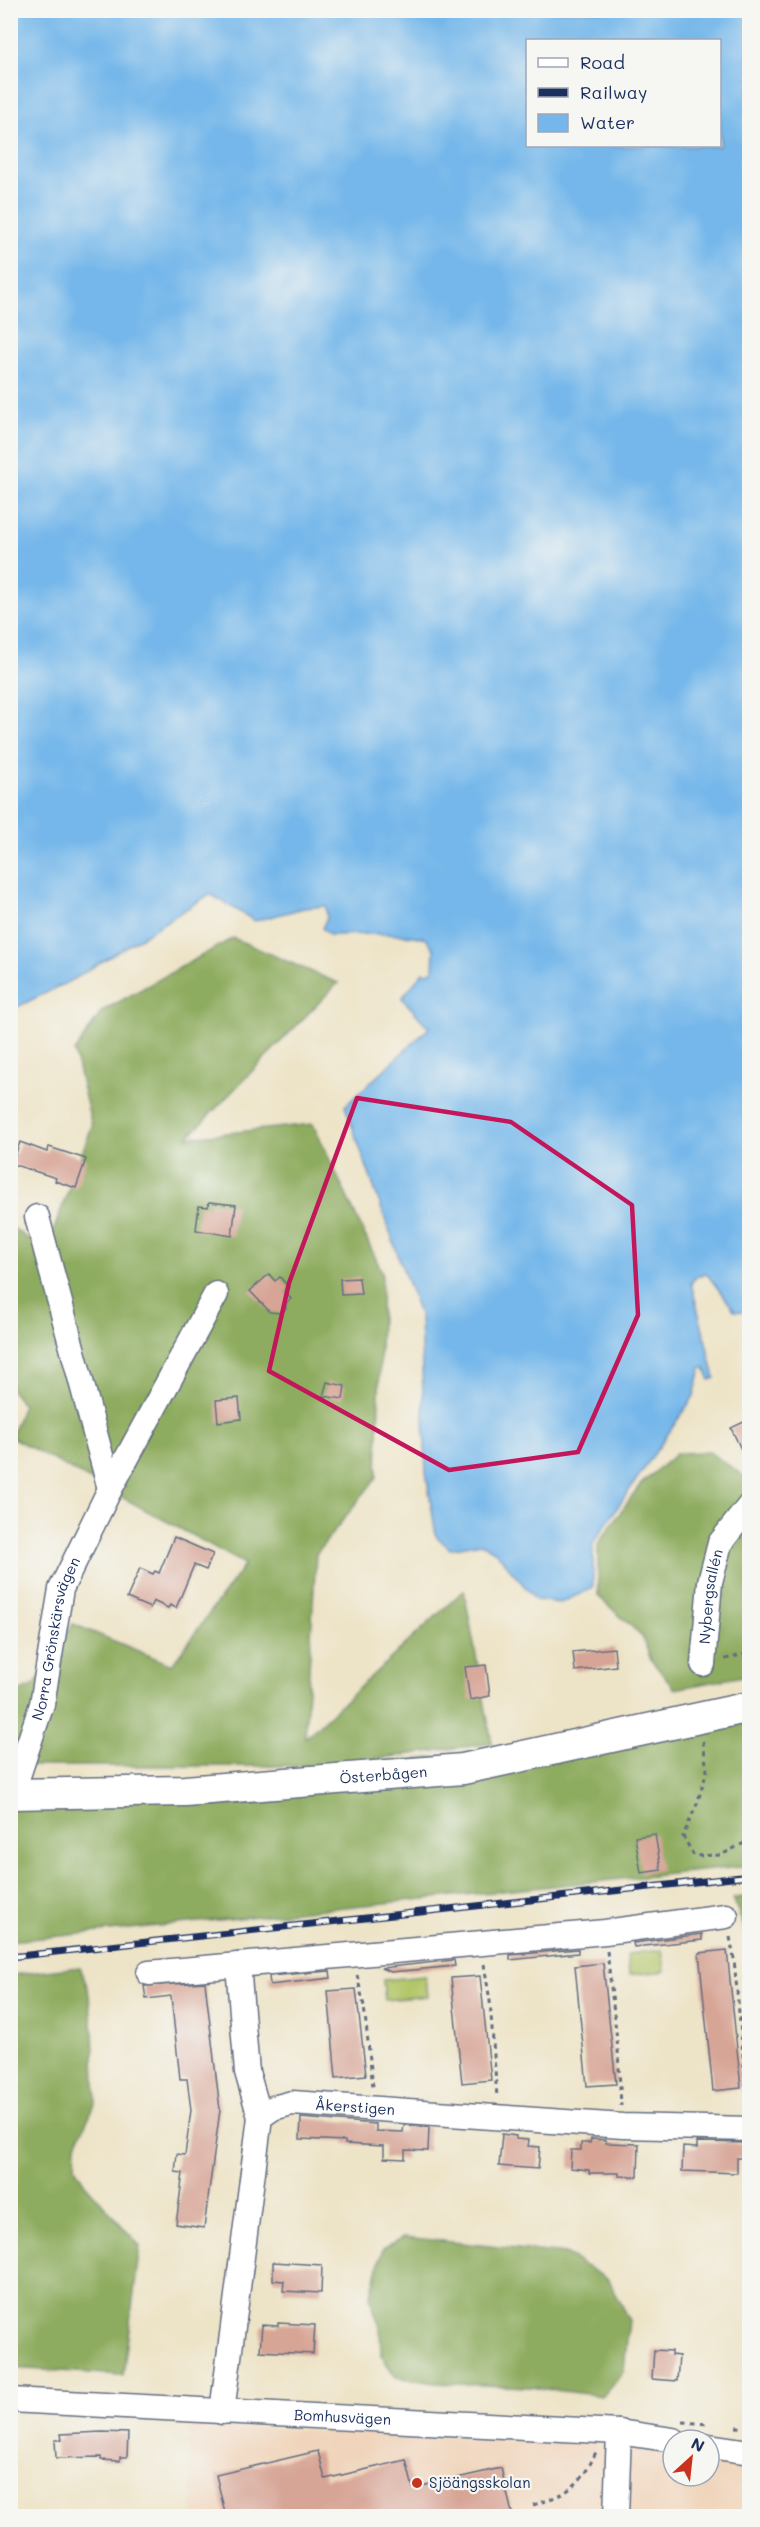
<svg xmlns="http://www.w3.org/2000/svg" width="760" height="2527" viewBox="0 0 760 2527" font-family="Mali,sans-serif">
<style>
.built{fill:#f0d5bc}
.green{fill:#b3c76b;stroke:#677b64;stroke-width:1.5}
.forest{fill:#8eac5f;stroke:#546e5e;stroke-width:1.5}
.water{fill:#75b7ea;stroke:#4873a4;stroke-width:1.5;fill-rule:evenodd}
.building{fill:#d7a596}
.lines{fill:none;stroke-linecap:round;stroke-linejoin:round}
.minor-casing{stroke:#646e82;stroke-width:27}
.major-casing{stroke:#646e82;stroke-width:33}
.path{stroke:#646e82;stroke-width:3;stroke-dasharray:4.5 4.5;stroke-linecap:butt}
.minor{stroke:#fff;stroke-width:24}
.major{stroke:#fff;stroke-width:30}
.rail-casing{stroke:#1b2f5e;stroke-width:7}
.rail{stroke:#f6f6f2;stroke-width:4.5;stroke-dasharray:14;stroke-linecap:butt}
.marked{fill:none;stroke:#c2185b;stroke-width:4.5;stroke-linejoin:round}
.poi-dot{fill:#c8321e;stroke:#f6f6f2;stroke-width:2}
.labels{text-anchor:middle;stroke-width:4.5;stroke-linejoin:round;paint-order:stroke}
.street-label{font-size:15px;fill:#1b2f5e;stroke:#f6f6f2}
.poi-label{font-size:15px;fill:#1b2f5e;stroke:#f6f6f2;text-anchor:start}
</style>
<rect width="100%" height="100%" fill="#f6f6f2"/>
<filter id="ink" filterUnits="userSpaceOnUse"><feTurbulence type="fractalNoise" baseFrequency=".0167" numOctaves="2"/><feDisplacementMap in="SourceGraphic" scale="12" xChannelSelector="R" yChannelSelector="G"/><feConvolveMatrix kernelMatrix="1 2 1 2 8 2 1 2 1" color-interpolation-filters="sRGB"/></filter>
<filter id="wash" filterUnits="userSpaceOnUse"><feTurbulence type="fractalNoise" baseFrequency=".008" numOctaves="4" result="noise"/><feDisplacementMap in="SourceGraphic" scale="24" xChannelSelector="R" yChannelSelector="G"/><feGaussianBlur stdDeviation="1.35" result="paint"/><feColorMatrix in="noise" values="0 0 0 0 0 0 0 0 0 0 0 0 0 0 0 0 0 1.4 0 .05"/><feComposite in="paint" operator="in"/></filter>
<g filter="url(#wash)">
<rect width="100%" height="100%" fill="#ede3c6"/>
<path class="built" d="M188,2425L588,2442L673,2454V2476H709V2459L749,2465V2516H193Z"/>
<g class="green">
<path d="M662,1950L665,1971L629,1975L627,1954Z"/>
<path d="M425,1976L427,1996L385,2000L383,1980Z"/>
</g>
<g class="forest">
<path d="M233,938L338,983L188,1137L313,1124L382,1272L377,1477L316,1554L305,1738L464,1590L492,1743L323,1766H11V1695L35,1685L73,1624L172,1665L245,1564L11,1437L23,1405L11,1390L10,1226L46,1251L92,1126L74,1052L102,1011Z"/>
<path d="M709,1452L740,1473L749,1483V1675L675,1689L651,1660L642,1636L598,1596V1544L640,1485L677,1453Z"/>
<path d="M749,1722V1866L11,1941V1805Z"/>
<path d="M749,1897H750L749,1940L733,1898Z"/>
<path d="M80,1967L88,1988L93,2031L96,2102L76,2144L75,2168L85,2184L140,2246L123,2375L11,2368V1975Z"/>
<path d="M404,2237L565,2254L609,2280L629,2319L624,2371L603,2396L529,2387L435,2383L396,2377L381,2355L380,2327L370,2298L383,2248Z"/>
</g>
<path class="water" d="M11,10L749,11V1310L745,1312L735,1311L706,1273L697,1276L691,1283L715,1378L710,1380L705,1368H701L694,1396L593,1543V1588L560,1603L536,1600L496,1552L481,1543L450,1549L436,1536L426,1472L420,1317L345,1106L429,1028L402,998L423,972L428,973L433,970L434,949L426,938C394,932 362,934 330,935L322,928L327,918L326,906L304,908L255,921L210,894L74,979L11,1010ZM528,40H720V146H528Z"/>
<g id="blocks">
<g class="building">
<path d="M20,1142L47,1152L49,1147L86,1159L76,1188L55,1181L56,1178L12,1164Z"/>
<path d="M209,1202L236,1205L232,1236L196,1230L199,1206L208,1207Z"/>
<path d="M269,1274L275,1281L280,1277L289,1288L285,1292L291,1299L286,1303V1309L281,1313L270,1312L250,1291Z"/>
<path d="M359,1278L361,1294L341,1295L340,1279Z"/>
<path d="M327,1382L345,1386L343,1399L323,1396Z"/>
<path d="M239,1398L241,1419L218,1422L216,1400Z"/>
<path d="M750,1419V1468L731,1428Z"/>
<path d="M174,1537L213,1554L206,1570L194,1565L176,1608L170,1605L168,1608L153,1601L150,1608L127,1598L140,1568L153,1574L155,1571L159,1573Z"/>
<path d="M614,1648L616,1666L575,1671L573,1652Z"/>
<path d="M486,1665L490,1696L470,1700L465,1667Z"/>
<path d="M655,1834L661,1870L641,1873L635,1837Z"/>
<path d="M702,1934V1940L634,1947L633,1943Z"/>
<path d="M578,1949V1953L510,1960V1955Z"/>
<path d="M727,1950L741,2088L713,2091L699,1953Z"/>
<path d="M454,1960L455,1966L391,1972L381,1968Z"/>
<path d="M603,1963L616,2084L587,2086L575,1966Z"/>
<path d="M330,1971L331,1978L270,1985L269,1976Z"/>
<path d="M480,1976L491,2080L462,2083L451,1978Z"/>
<path d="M205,1982L220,2110L204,2228L176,2224L183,2173L175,2172L177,2154L185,2155L191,2110L187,2079H180L171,1996L146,1999L144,1986Z"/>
<path d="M356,1989L366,2075L336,2078L328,1991Z"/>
<path d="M301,2118L376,2124V2131L403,2132L404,2125L429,2127L428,2151L405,2150V2159L384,2158V2146L345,2144V2141L300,2139Z"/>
<path d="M502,2134L516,2136V2139L529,2140L528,2146L540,2147L538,2169L499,2166Z"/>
<path d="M591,2139L606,2140V2143L639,2144L638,2177L619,2176V2173H589V2170L570,2168L571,2150H581V2143H590Z"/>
<path d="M697,2142L750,2143V2158H737V2173L682,2171L683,2147L697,2148Z"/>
<path d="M273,2262L322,2265L321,2293L283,2291L284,2281L273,2280Z"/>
<path d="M278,2323L315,2325L313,2354L260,2351L262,2325L278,2326Z"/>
<path d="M654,2350L671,2351V2355L679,2356L677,2381L652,2379Z"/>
<path d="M102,2432L128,2433L127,2457H120V2461L101,2460V2457L56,2458L55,2440H62L61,2434Z"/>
<path d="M318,2451L325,2479L406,2460L413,2488L501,2468L513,2517H226L216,2475Z"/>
</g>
</g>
</g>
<g filter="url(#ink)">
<use href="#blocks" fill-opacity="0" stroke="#646e82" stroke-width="1.5"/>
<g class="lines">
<defs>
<g id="minor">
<path d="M37,1217L110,1489"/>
<path id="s1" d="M703,1664L710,1582L720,1543L750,1505"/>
<path id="s2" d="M12,1794L42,1704L61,1589L110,1489L216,1294"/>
<path d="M238,1965L605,1932L726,1916"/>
<path d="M149,1973L238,1965L247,2072L260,2117"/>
<path id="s3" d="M10,2400L619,2432L673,2440"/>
<path id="s4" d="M222,2412L260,2117L273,2108L292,2103L623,2126L750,2129"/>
<path d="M709,2446L750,2452"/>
<path d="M616,2516L619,2432"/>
</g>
<g id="major">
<path id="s5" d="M10,1794L185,1791L463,1769L750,1707"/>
</g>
</defs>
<use href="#minor" class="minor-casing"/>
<use href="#major" class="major-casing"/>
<g class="path">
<path d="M725,1659L750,1653"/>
<path d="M703,1741L707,1771L697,1804L683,1836L694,1856L721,1855L750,1840"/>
<path d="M730,1937L734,1959L748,2109"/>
<path d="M607,1951L618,2049L621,2106"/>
<path d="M484,1964L490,2001L497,2097"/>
<path d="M357,1975L364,2006L373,2087"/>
<path d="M683,2422L709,2424"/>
<path d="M736,2427L750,2428"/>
<path d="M533,2505C568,2494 580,2487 596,2452"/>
</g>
<use href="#minor" class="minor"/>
<use href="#major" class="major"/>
<defs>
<path id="rail" d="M10,1957L750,1876"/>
</defs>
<use href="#rail" class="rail-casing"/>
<use href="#rail" class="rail"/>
</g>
</g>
<path class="marked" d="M357,1098L511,1122L632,1205L638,1315L578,1452L449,1470L269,1371L289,1283Z"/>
<circle class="poi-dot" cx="417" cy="2483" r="6"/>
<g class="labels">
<g class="street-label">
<text dy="5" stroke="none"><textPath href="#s1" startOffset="68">Nybergsallén</textPath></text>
<text dy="5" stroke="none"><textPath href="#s2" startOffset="162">Norra Grönskärsvägen</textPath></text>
<text dy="5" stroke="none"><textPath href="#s5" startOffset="374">Österbågen</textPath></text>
<text dy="5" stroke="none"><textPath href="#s4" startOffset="396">Åkerstigen</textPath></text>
<text dy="5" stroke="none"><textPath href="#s3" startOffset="333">Bomhusvägen</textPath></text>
</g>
<g class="poi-label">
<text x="429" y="2488">Sjöängsskolan</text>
</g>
</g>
<rect width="760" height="2527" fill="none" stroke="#f6f6f2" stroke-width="36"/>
<rect x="526" y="39" width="195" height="108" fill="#f6f6f2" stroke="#9ea6b7" stroke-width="1.5"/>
<rect x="538" y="58" width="30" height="9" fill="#ffffff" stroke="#9ea6b7" stroke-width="1.5"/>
<text x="580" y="69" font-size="18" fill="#1b2f5e">Road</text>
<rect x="538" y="88" width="30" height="9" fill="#1b2f5e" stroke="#9ea6b7" stroke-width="1.5"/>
<text x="580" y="99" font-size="18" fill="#1b2f5e">Railway</text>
<rect x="538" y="114" width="30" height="18" fill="#75b7ea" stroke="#9ea6b7" stroke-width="1.5"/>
<text x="580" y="129" font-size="18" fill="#1b2f5e">Water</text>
<g transform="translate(691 2458) rotate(27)"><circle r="28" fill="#f6f6f2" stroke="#9ea6b7" stroke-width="1.5"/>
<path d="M0-4.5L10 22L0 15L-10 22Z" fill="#c8321e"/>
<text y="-9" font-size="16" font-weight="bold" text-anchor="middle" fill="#1b2f5e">N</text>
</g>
</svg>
